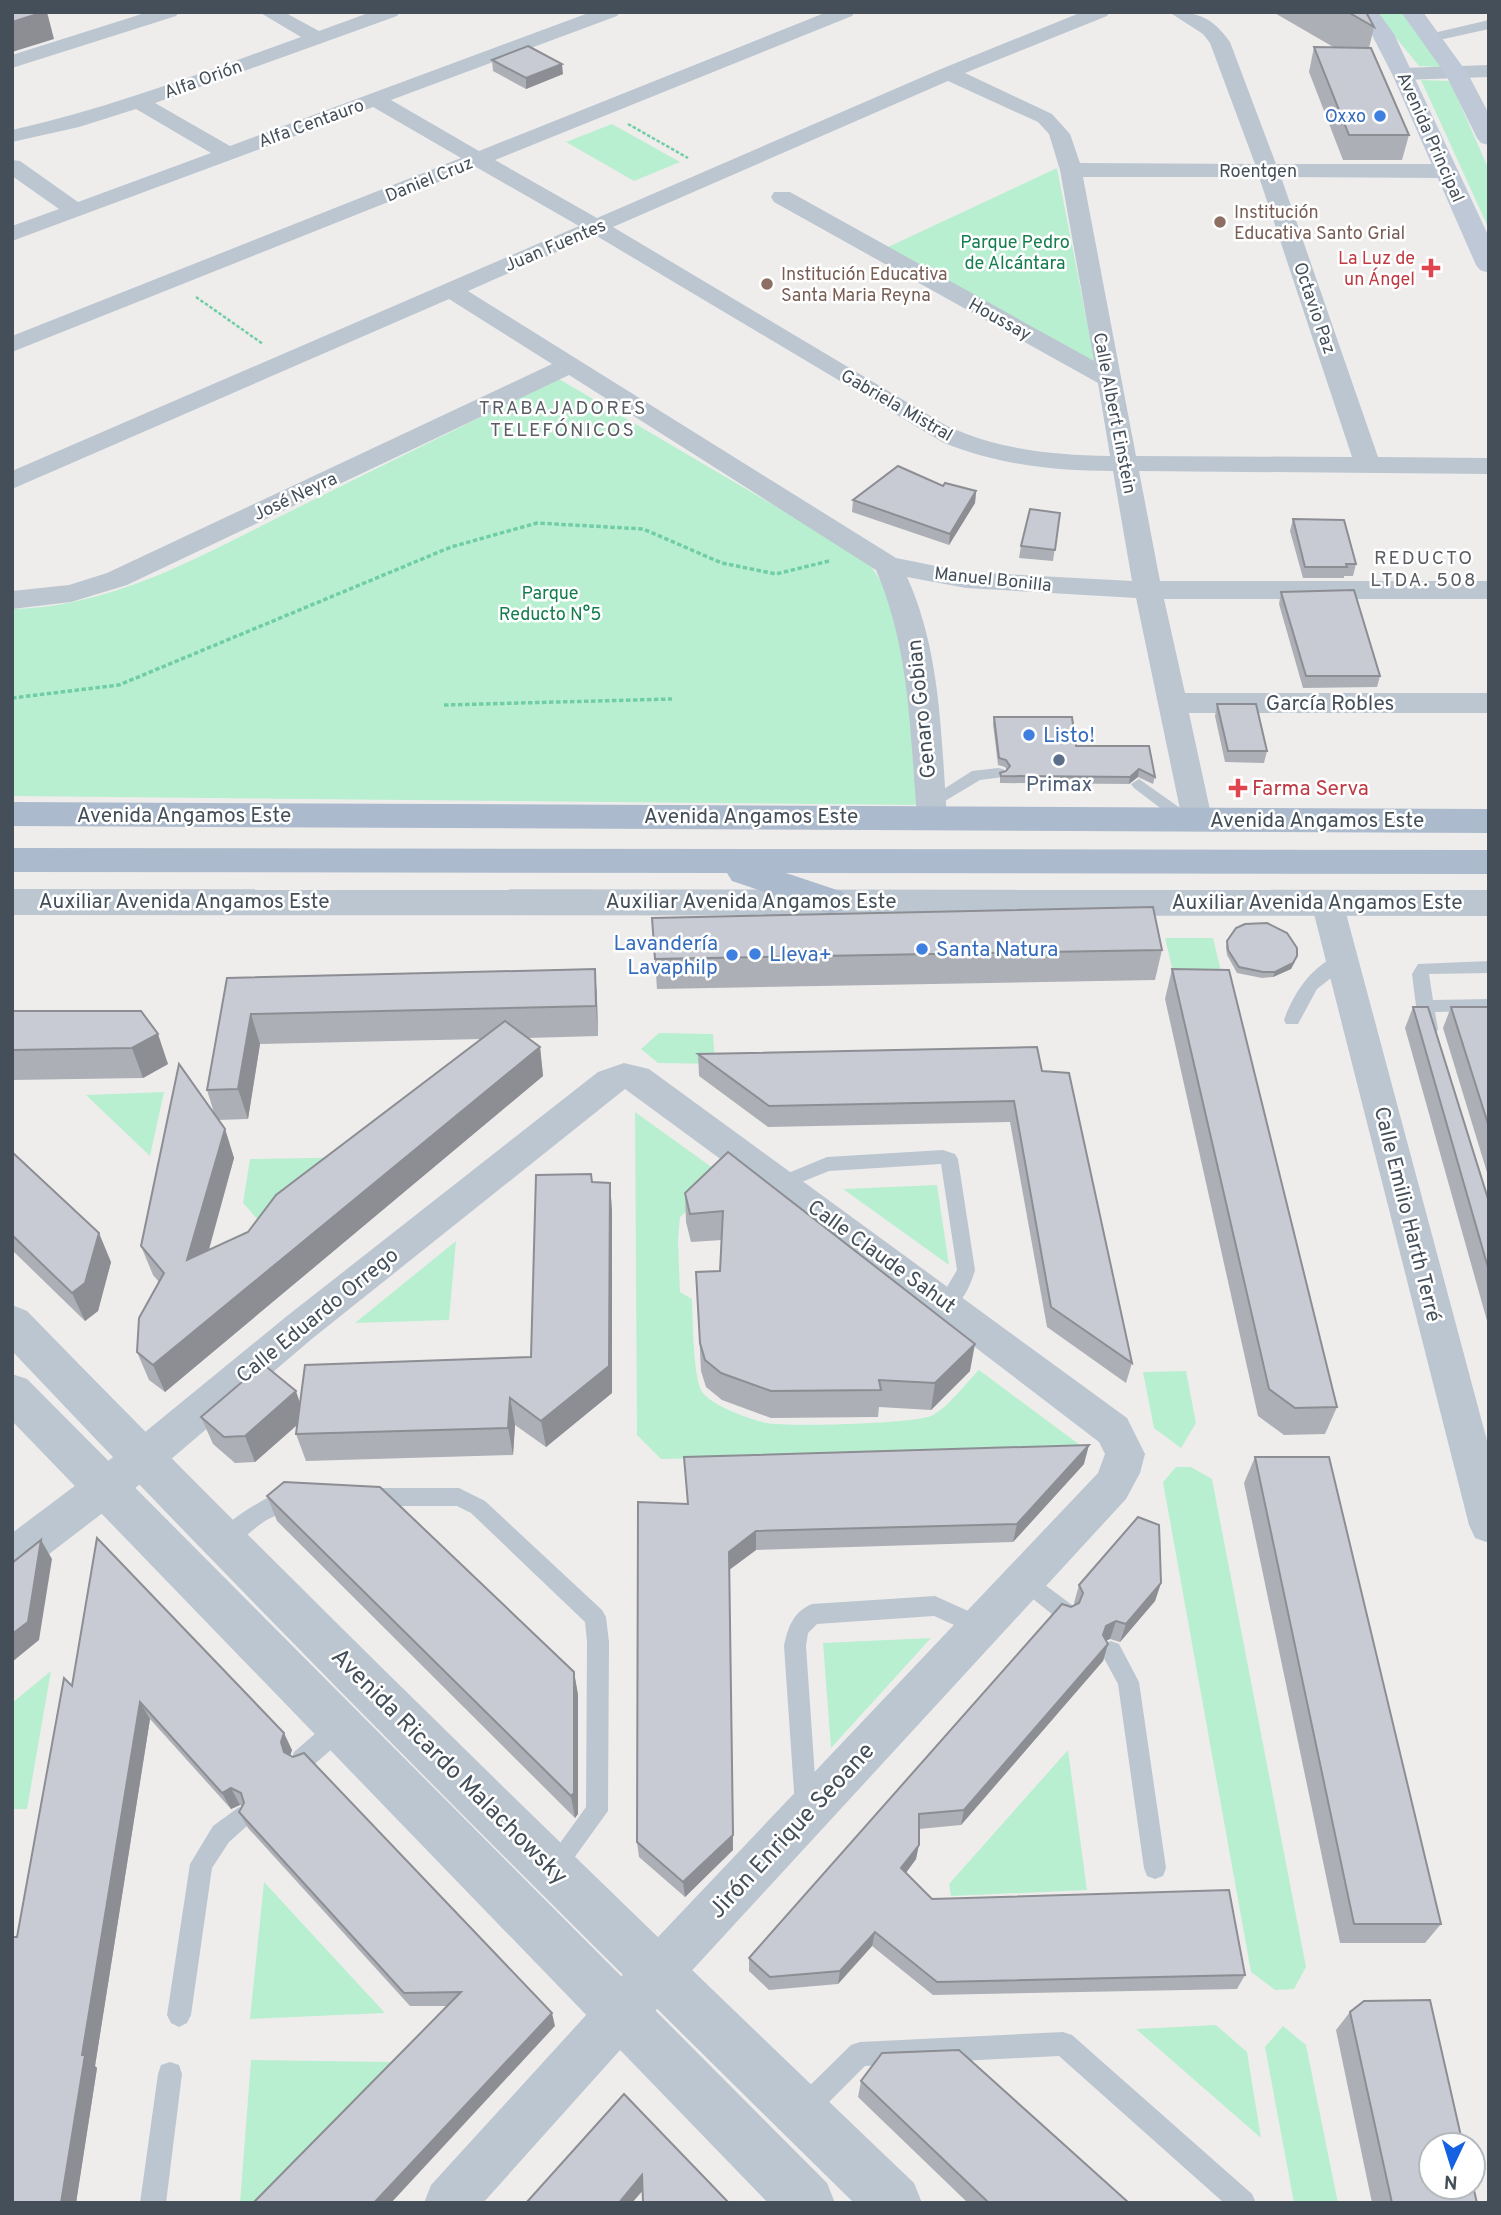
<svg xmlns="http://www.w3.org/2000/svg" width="1501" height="2215" viewBox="0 0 1501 2215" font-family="Overpass,sans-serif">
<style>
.green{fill:#b9efd1}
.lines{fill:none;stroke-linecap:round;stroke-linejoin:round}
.path-far1{stroke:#70cea6;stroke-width:2.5;stroke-dasharray:3.5 2;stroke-linecap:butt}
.path{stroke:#70cea6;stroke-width:3.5;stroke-dasharray:4.5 2.5;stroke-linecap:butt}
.service{fill:#bcc6d0;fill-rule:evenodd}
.pedestrian{fill:#bcc6d0;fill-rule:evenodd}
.minor{fill:#bcc6d0;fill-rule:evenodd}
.tertiary{fill:#bcc6d0;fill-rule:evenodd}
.secondary{fill:#bec8d7;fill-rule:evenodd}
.primary{fill:#abbacd;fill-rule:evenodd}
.wall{fill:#acafb5;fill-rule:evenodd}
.shaded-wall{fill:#8c8e94}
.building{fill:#c8cbd3;stroke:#8c8e94;stroke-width:2}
.shop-dot{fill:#3f7fe0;stroke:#fff;stroke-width:2.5}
.education-dot{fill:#8d6e63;stroke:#fff;stroke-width:2.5}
.health-dot{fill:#e0444e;stroke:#fff;stroke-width:2.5}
.service-dot{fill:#5c6f8a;stroke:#fff;stroke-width:2.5}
.labels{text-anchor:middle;stroke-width:5;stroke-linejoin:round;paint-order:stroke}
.far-street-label{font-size:18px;fill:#444f5a;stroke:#fff}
.far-shop-label{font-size:18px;fill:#366cbe;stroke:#fff;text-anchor:end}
.far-education-label{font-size:18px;fill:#785e54;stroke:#fff;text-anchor:start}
.far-park-label{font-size:18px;fill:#147d4f;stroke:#fff}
.far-health-label{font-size:18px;fill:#be3a42;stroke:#fff;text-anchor:end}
.far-neighbourhood-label{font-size:19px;letter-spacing:2px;fill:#595c62;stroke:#fff}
.street-label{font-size:21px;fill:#444f5a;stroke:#fff}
.shop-label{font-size:21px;fill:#366cbe;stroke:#fff;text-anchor:start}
.service-label{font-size:21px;fill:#4e5e75;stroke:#fff}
.health-label{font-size:21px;fill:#be3a42;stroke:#fff;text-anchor:start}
.near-street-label{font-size:24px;fill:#444f5a;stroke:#fff}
</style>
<rect width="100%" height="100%" fill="#efedec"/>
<g class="green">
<path d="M1375,12H1404L1441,67L1419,66Z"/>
<path d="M1421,80L1450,81L1489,170V229Z"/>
<path d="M612,124L680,162L634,181L566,142Z"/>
<path d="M1057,168L1095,363L888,247Z"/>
<path d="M559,379L867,560L891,597L909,649L923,805L12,796V609C118,607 213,549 305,504C390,462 474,420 559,379Z"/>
<path d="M1165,938H1213L1221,971L1173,972Z"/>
<path d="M659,1033L713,1034L715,1064L658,1063L641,1049Z"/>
<path d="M164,1092L150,1156L86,1095Z"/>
<path d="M635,1112L724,1176L680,1217L678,1240L680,1292L692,1299C693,1321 693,1371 701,1390C709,1405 751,1420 767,1423C788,1427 918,1424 933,1415C948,1407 966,1383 979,1370L1088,1451L661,1459L637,1435Z"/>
<path d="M367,1157L258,1220L243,1203L250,1159Z"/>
<path d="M937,1185L949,1265L843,1189Z"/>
<path d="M456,1241L449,1320L355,1323Z"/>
<path d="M1186,1371L1196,1423L1181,1448L1154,1428L1143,1372Z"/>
<path d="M1176,1467H1191L1212,1479L1306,1967L1294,1989L1275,1990L1251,1972L1163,1482Z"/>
<path d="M931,1638L831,1748L823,1643Z"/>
<path d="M51,1671L27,1809H12V1703Z"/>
<path d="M1068,1750L1087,1890L951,1896L949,1884Z"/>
<path d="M264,1882L385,2013L250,2019Z"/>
<path d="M1216,2025L1247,2052L1261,2138L1136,2029Z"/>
<path d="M1283,2026L1306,2045L1338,2203H1294L1265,2047Z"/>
<path d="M251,2060L391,2062L256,2203H240Z"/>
</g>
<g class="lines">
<g class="path-far1">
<path d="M628,124L688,158"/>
<path d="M196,297L263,344"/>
</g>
<g class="path">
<path d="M12,698L119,685L451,547L537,523L643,529L722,563L776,574L829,561"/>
<path d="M444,705L672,699"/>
</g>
<g class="service">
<path d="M998,768L1003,769L1006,773L1003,777L980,780L935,807H925L922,803L972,771Z"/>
<path d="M1139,779L1190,815L1193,819L1190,823H1180L1134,788L1131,784Z"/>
<path d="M1343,954L1351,960L1349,964L1317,989L1298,1024H1286L1284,1020C1294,992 1313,963 1343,954Z"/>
<path d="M1489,961V973L1429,974L1433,1000L1489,999V1011L1435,1012L1438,1029L1436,1034H1424L1416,1006L1412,974L1418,964Z"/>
<path d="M943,1150L955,1154L958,1159L975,1270C971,1285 958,1316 939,1310L937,1304L957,1270L941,1164L829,1171L782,1190L776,1188L773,1183L776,1178L827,1157Z"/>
<path d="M291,1487L298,1490L301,1496C295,1509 277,1514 265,1521C251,1530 240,1544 224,1550L217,1548L214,1541C223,1520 270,1495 291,1487Z"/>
<path d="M368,1488H459L485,1501L602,1610L606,1617L609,1642L608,1811L561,1876L553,1879L545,1876L542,1868L586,1807L587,1642L585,1622L471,1513L457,1506H368L361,1503L358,1497L361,1491Z"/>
<path d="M1025,1570L1072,1605L1076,1612L1072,1619L1065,1622L1058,1619L1018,1587L1015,1580L1018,1573Z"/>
<path d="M935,1596L988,1620L992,1627L988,1634L981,1637L934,1616L817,1624L808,1633L806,1646L817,1806L814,1814L806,1817L798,1814L795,1806L784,1646C788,1627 793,1612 812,1604Z"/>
<path d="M1111,1641L1119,1644L1139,1682L1166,1868L1163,1876L1155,1879L1147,1876L1144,1868L1118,1684L1100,1651L1103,1644Z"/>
<path d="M340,1716L348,1719L351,1727L348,1735L310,1768L302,1771L294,1768L291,1760L294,1752L332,1719Z"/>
<path d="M239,1807L247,1810L250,1818L247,1826L229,1842L212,1868L191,2015L187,2023L179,2027L171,2023L167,2015L190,1864L213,1826Z"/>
<path d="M1063,2032L1072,2035L1252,2194L1256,2203H1224L1059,2056L865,2066L813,2118L804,2121L795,2118L792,2109L795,2100L851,2045L860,2042Z"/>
<path d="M170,2062L179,2065L182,2074L166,2203H140L158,2074L161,2065Z"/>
</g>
<path class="pedestrian" d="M1489,20V29L1430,42L1423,38L1425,35Z"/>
<g class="minor">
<path d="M148,12H179L176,16L12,68V55Z"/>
<path d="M259,12H284L319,31L371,12H400L397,16L155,103L230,146L591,12H620L617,16L391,100L479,151L827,12H855L852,16L495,160L597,218L941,69L1082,12H1110L1107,16L965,73L1052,114L1070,134L1080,163L1255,164L1210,43L1203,34L1169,12C1199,12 1212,17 1230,42L1276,164H1445L1453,166L1456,171L1453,176L1445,178L1281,177L1378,457L1489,458V474L1139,471L1160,581H1489V599H1164L1185,693H1489V713H1189L1212,819L1208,827L1197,830L1186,827L1182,819L1136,598L966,588L907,577C941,652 941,736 947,817L943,824L932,828L921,824L917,817C910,733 910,649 876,570L569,375L127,585L71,602L12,609V591L69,585L107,573L552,364L449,299L12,489V471L579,226L476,167L12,352V336L461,158L373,107L12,241V226L59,209L12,176V160L20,161L78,202L211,153L136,109L79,127L12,142V130C111,108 206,71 301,37ZM948,81L1038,122L1049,134L1060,170L1094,361L790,192H774L771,197L774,202L1098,383L1110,456C1052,455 1000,450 947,426L613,227ZM1083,177H1259L1352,457L1136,456ZM595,235L944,443C1000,465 1054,471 1113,471L1132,581L966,572L896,558L468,291Z"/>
<path d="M1489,65V77L1403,80L1396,78L1393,74L1396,70L1403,68Z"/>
<path d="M1327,891L1338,894L1343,902L1489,1448V1543L1475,1538L1469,1525L1311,902L1316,894Z"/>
<path d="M624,1063L649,1069L1127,1418L1145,1454L1140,1473L1126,1499L674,1990L483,2203H424L431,2185L640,1956L1098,1473L1105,1454L1099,1442L933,1315L625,1089L313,1338L156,1472L27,1571L12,1577V1533L128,1446L287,1316L598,1072Z"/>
</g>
<g class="tertiary">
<path d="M12,889L1489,890V916L12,915Z"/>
<path d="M12,1305L27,1311C316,1608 614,1896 914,2183L922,2203H854C569,1923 286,1641 12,1351Z"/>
<path d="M12,1374L27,1379L827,2183L835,2203H768L12,1421Z"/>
</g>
<g class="secondary">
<path d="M1356,12H1378L1394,34L1489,237V273L1480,270L1476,265L1392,74L1372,35Z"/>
<path d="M1401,12H1423L1468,74L1489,114V145L1481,143L1477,138L1446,75Z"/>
</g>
<g class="primary">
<path d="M12,802L1489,809V833L12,826Z"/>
<path d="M12,848L1489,850V874L786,873L843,892L849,901L843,910L831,914L732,881L727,873L12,872Z"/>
</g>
</g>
<g class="wall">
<path d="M1273,12H1366L1374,27L1369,48L1409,135L1402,160H1343L1309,72L1314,47L1335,48Z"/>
<path d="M492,60L563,74L526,89L493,71Z"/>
<path d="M943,486L976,491L975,503L949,545L852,512L853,500Z"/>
<path d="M1060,513L1053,561L1019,558L1021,546Z"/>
<path d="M1293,519L1356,564L1353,576H1344V578H1303L1290,531Z"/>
<path d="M1281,592L1380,676L1377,687L1303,688L1279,604Z"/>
<path d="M1217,704L1267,751L1264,763L1225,762L1215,716Z"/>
<path d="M994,717L1076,746H1149L1155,777L1153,784L1138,777L1129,784L1000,783V773L1007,770L1005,767L998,765L993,724Z"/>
<path d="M652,918L1162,950L1155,980L657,989Z"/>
<path d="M1227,941L1295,962L1291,969L1273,977L1262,978L1237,973L1227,955L1226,947Z"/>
<path d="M595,969L597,999L598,1036L527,1038L540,1047L543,1076L165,1392L149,1380L137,1352L159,1282L153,1275L141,1246L215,1116L207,1090L227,978ZM482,1039L248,1232L209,1250L234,1158L225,1129L218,1120L248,1119L260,1044Z"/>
<path d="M1172,969L1337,1407L1325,1434L1284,1435L1258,1416L1165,999Z"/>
<path d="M1413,1007L1489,1202V1328L1405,1028Z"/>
<path d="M1451,1007H1489V1179L1443,1028Z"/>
<path d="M12,1011H141L168,1064L143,1078L12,1080Z"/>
<path d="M698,1054L1042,1071L1132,1363L1126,1383L1047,1327L1010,1122L768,1127L699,1076Z"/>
<path d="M12,1152L111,1262L98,1311L85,1321L12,1250Z"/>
<path d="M728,1152L970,1371L931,1410L879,1407L878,1417L771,1418L722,1400L706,1387L701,1371L696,1272L720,1271L722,1240L691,1242L686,1222L685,1193Z"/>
<path d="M592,1182L610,1183L612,1212V1393L546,1447L515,1425L513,1455L306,1461L296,1434L298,1424L255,1462L235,1463L213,1444L201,1417L300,1404L531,1357Z"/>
<path d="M1255,1457L1441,1924L1425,1943H1340L1244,1483Z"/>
<path d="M1084,1464L1013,1542L756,1550L729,1570L733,1850L685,1897L639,1857L637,1842L687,1504Z"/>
<path d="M267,1496L574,1672L578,1695V1814L575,1818L277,1521Z"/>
<path d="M97,1538L292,1750L290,1755L555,2026L447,2006H410L248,1828L239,1812L242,1806L240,1805L231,1809L150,1719L95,2066L97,2068L76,2203L17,1937L72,1686Z"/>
<path d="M1161,1583L1155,1601L1120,1642L1110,1639L1106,1640L1108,1644L1103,1661L961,1825L919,1829L916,1859L906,1873L932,1899L1245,1975L1237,1989L933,1995L872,1946L838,1984L769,1990L749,1971V1958L1071,1607L1075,1605L1074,1603L1079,1585Z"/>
<path d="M1350,2012L1477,2203H1372L1336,2030Z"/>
<path d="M861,2081L1129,2203H968L858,2097Z"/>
</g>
<g class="shaded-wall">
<path d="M44,12H47L54,39L12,52V22Z"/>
<path d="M562,64L563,74L526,89V78Z"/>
<path d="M976,491L975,503L949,545L950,534Z"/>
<path d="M1139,769L1138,777L1129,784L1130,777Z"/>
<path d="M1297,956L1291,969L1273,977L1275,972Z"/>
<path d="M595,969L597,999L598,1036L596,1006Z"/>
<path d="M251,1014L260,1044L248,1119L238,1089Z"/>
<path d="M158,1034L168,1064L143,1078L132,1048Z"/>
<path d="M540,1047L543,1076L165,1392L153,1365Z"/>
<path d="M225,1129L234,1158L198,1288L187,1260Z"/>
<path d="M610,1183L612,1212V1393L546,1447L541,1421Z"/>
<path d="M99,1233L111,1262L98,1311L85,1321L72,1293Z"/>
<path d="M975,1344L970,1371L931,1410L935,1383Z"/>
<path d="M296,1391L305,1418L255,1462L245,1436Z"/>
<path d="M510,1398L515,1425L513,1455L508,1428Z"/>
<path d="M1089,1445L1084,1464L1013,1542L1017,1524Z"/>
<path d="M756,1531V1550L729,1570L733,1850L685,1897L683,1882L729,1552Z"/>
<path d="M41,1540L52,1559L39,1640L12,1662V1634Z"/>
<path d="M1161,1583L1155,1601L1120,1642L1126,1624Z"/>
<path d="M1116,1621L1110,1639L1101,1643L1106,1626Z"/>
<path d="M1108,1644L1103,1661L961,1825L964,1810Z"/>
<path d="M574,1672L578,1695V1814L575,1818L571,1796Z"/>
<path d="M140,1702L150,1719L95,2066L97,2068L76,2203H61L82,2055Z"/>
<path d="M284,1733L292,1750L289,1759L284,1752L281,1742Z"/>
<path d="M231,1788L240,1805L231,1809L222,1793Z"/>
<path d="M919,1845L916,1859L899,1882L901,1868Z"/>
<path d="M875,1932L872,1946L838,1984L840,1971Z"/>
<path d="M552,2013L555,2026L391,2203H374Z"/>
<path d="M642,2175L645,2188L632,2203H619Z"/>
</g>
<g class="building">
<path d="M12,12H44L12,22Z"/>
<path d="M1348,12H1366L1374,27Z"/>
<path d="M528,46L562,64L526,78L492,60Z"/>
<path d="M1314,47L1371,48L1409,135H1349Z"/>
<path d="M898,466L943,486L945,483L976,491L950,534L853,500Z"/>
<path d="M1030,509L1060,513L1055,550L1021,546Z"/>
<path d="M1293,519L1344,520L1356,564H1346L1347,567H1305Z"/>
<path d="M1354,590L1380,676H1306L1281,592Z"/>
<path d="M1217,704H1256L1267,751H1228Z"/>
<path d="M994,717H1072L1076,746H1149L1155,777L1139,769L1130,777L1001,776L1000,773L1006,771L1010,766L1006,760L999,758Z"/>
<path d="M1153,907L1162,950L655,959L652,918Z"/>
<path d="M1267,923L1287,933L1297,948V956L1293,963L1275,972H1263L1239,967L1228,950L1227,941L1236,928L1245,924Z"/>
<path d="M595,969L596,1006L251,1014L238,1089L207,1090L227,978Z"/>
<path d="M1172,969L1229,970L1337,1407L1295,1408L1269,1389Z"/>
<path d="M1413,1007H1428L1489,1202V1271Z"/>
<path d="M1451,1007H1489V1127Z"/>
<path d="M12,1011H141L158,1034L132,1048L12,1050Z"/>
<path d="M505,1021L540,1047L153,1365L137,1352L139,1318L164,1273L141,1246L179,1064L225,1129L187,1260L248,1232L276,1195Z"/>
<path d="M1037,1047L1042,1071L1069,1073L1132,1363L1051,1307L1014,1101L769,1106L698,1054Z"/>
<path d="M12,1152L99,1233L85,1283L72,1293L12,1235Z"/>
<path d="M728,1152L975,1344L935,1383L879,1380L881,1390L771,1391L721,1373L705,1360L700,1343L696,1272L720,1271L723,1211L690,1214L685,1193Z"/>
<path d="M591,1174L592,1182L610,1183L609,1366L541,1421L510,1398L508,1428L296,1434L305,1365L531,1357L536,1175Z"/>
<path d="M263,1364L296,1391L245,1436L224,1437L201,1417Z"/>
<path d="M1089,1445L1017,1524L756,1531L729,1552L733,1835L683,1882L637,1842L638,1502L688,1504L684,1457Z"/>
<path d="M1255,1457H1329L1441,1924H1354Z"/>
<path d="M284,1482L380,1487L574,1672V1793L571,1796L267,1496Z"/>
<path d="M1138,1517L1159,1525L1161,1583L1126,1624L1116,1621L1106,1626L1103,1635L1108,1644L964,1810L919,1814V1845L901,1868L932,1899L1229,1890L1245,1975L937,1982L875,1932L840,1971L770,1977L749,1958L1062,1604L1071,1607L1079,1603L1083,1593L1079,1585Z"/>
<path d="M97,1538L284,1733L281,1742L284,1752L293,1757L304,1753L552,2013L374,2203H253L461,1992L404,1993L239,1812L244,1803L241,1793L231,1788L222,1793L140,1702L82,2055H85L61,2203H12V1937H17L64,1678L72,1686Z"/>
<path d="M41,1540L28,1622L12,1634V1563Z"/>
<path d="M1430,2000L1463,2145H1431V2187L1473,2186L1477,2203H1392L1350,2012L1364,2001Z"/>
<path d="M959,2050L1129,2203H989L861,2081L882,2053Z"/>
<path d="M624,2094L729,2203H643L642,2175L619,2203H526Z"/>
</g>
<g class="shop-dot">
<circle cx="1380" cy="116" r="7"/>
<circle cx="1029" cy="735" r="7"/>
<circle cx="922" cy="949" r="7"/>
<circle cx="755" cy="954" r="7"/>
<circle cx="732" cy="955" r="7"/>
</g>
<g class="education-dot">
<circle cx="1220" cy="222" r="7"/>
<circle cx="767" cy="284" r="7"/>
</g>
<g class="health-dot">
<path d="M1427.5 257.5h7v7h7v7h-7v7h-7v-7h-7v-7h7z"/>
<path d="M1234.5 777.5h7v7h7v7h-7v7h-7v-7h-7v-7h7z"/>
</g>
<circle class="service-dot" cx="1059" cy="760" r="7"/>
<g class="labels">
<g class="far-street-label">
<text transform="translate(203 79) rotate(-20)" y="6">Alfa Orión</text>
<text transform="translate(311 123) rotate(-20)" y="6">Alfa Centauro</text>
<text transform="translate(1431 137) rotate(66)" y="6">Avenida Principal</text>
<text x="1258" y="177">Roentgen</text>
<text transform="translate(429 179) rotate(-22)" y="6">Daniel Cruz</text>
<text transform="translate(555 245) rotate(-23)" y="6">Juan Fuentes</text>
<text transform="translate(1315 308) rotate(71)" y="6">Octavio Paz</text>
<text transform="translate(1000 319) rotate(29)" y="6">Houssay</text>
<text transform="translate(897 405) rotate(30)" y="6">Gabriela Mistral</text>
<text transform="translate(1115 413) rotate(79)" y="6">Calle Albert Einstein</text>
<text transform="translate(295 496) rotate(-25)" y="6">José Neyra</text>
<text transform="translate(993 579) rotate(6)" y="6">Manuel Bonilla</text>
</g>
<g class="far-shop-label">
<text x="1366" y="122">Oxxo</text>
</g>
<g class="far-education-label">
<text x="1234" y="218">Institución<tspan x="1234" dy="21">Educativa Santo Grial</tspan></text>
<text x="781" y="280">Institución Educativa<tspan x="781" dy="21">Santa Maria Reyna</tspan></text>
</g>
<g class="far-park-label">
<text x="1015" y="248">Parque Pedro<tspan x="1015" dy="21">de Alcántara</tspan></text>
<text x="550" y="599">Parque<tspan x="550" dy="21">Reducto N°5</tspan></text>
</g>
<g class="far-health-label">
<text x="1415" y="264">La Luz de<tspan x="1415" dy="21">un Ángel</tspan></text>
</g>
<g class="far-neighbourhood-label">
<text x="563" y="414">TRABAJADORES<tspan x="563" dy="22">TELEFÓNICOS</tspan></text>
<text x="1424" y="564">REDUCTO<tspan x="1424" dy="22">LTDA. 508</tspan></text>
</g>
<g class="street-label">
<text x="1330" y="710">García Robles</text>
<text transform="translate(921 709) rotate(-96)" y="7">Genaro Gobian</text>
<text x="184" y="822">Avenida Angamos Este</text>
<text x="751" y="823">Avenida Angamos Este</text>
<text x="1317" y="827">Avenida Angamos Este</text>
<text x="184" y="908">Auxiliar Avenida Angamos Este</text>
<text x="751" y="908">Auxiliar Avenida Angamos Este</text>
<text x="1317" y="909">Auxiliar Avenida Angamos Este</text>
<text transform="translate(1408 1214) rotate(76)" y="7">Calle Emilio Harth Terré</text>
<text transform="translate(882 1256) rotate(36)" y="7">Calle Claude Sahut</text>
<text transform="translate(317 1315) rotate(-39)" y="7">Calle Eduardo Orrego</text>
</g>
<g class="shop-label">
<text x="1043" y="742">Listo!</text>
<text x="718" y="950" text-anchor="end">Lavandería<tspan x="718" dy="24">Lavaphilp</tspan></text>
<text x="936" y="956">Santa Natura</text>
<text x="769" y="961">Lleva+</text>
</g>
<g class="service-label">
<text x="1059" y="791">Primax</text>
</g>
<g class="health-label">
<text x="1252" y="795">Farma Serva</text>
</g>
<g class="near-street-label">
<text transform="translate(450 1766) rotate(45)" y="8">Avenida Ricardo Malachowsky</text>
<text transform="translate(791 1830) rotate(-47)" y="8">Jirón Enrique Seoane</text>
</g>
</g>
<rect width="1501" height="2215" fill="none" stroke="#444f5a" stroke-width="28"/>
<g transform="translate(1452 2166) rotate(184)"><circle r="33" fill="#ffffff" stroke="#b4b9bd" stroke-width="2"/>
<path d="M0-5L12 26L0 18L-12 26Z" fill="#1461e1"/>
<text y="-10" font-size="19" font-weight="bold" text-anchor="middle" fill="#444f5a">N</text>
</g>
</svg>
